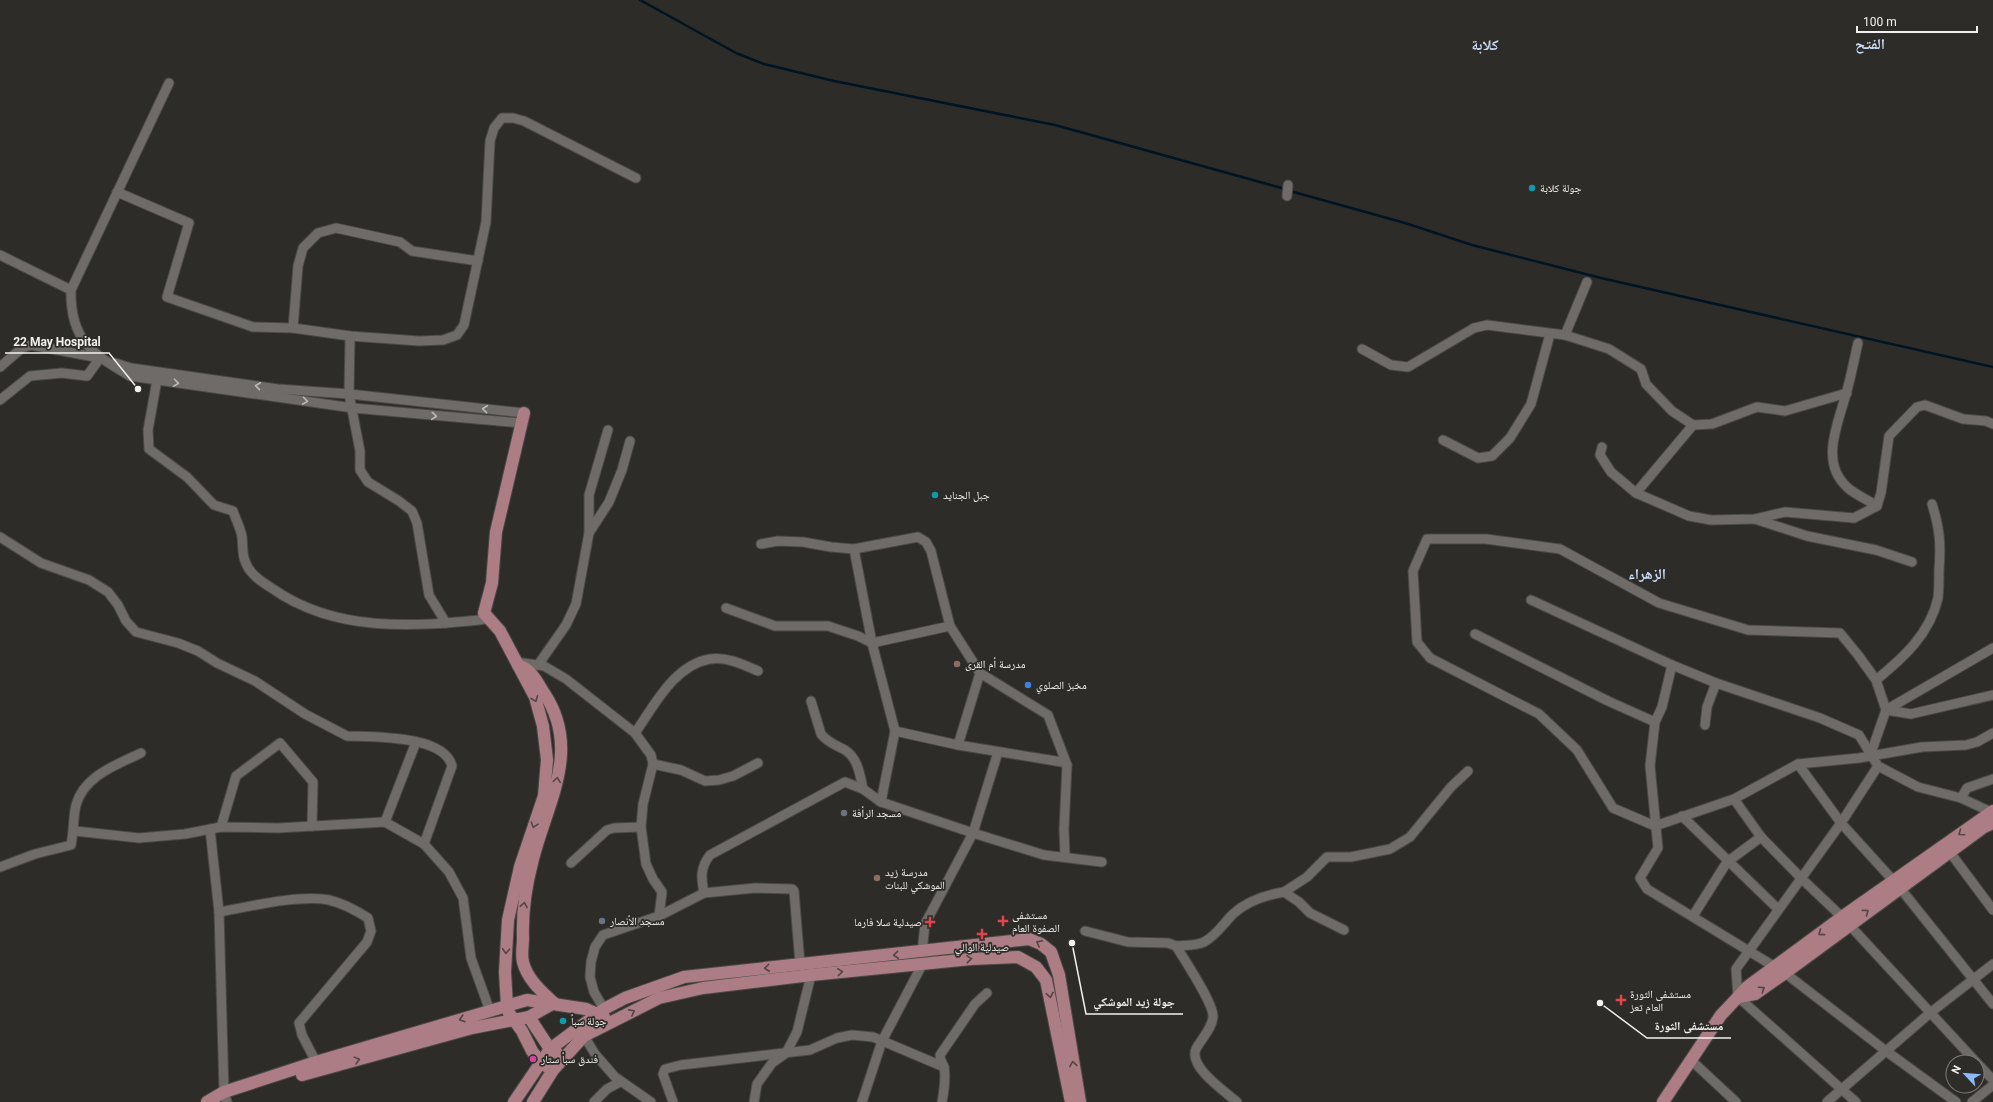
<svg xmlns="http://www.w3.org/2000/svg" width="1993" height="1102" viewBox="0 0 1993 1102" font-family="Roboto,'Noto Naskh Arabic',sans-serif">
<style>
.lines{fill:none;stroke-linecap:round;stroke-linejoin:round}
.stream{stroke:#001421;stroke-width:2.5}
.minor-casing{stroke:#4b4947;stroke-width:11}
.major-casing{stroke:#4b4947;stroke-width:14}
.minor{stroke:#6e6b68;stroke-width:9}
.major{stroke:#ac7d85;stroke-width:12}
.oneway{stroke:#bdbbb9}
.oneway2{stroke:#544445}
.culture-dot{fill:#0f9aa8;stroke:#2e2c29;stroke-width:1.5}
.education-dot{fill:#8d6e63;stroke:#2e2c29;stroke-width:1.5}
.shop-dot{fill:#3f7fe0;stroke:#2e2c29;stroke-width:1.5}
.worship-dot{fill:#6b7280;stroke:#2e2c29;stroke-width:1.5}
.health-dot{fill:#e0444e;stroke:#2e2c29;stroke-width:1.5}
.hotel-dot{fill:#d1479c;stroke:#2e2c29;stroke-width:1.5}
.labels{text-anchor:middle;stroke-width:3.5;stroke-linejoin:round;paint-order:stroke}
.poi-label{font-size:11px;fill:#f2f1ef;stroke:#2e2c29;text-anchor:start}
.district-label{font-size:15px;font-weight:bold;fill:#cadcf5;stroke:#2e2c29}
.leader{fill:none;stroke:#f2f1ef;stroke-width:1.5}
.callout-dot{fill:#f2f1ef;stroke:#2e2c29;stroke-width:1.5}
.callout-label{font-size:12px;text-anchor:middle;font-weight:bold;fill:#f2f1ef;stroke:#2e2c29;stroke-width:3.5;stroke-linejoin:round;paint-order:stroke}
</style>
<rect width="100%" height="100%" fill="#2e2c29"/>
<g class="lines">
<g class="stream">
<path d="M640,0L736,53L764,64L834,81L1055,125L1285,189"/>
<path d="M1290,191L1405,223L1472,245L1601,278L1993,367"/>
</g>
<defs>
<g id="minor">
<path d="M117,192L189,223L167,297L253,327L293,328L350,336L419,341L443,340L457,335L464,325L486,222L490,141L494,128L502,118H513L524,121L636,178"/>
<path d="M1287,196L1288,185"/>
<path d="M0,255L71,290C70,339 91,353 130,376L353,408L521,423"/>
<path d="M71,290L169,83"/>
<path d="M293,328L298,266L303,248L318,233L336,228L400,242L412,251L478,261"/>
<path d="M1565,335L1587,282"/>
<path d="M350,336L349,394L360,451V470L368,482L399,501L412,511L417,523L429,595L446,623"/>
<path d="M1858,343C1854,360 1851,377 1846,394C1838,424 1819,463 1848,488C1856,495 1868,500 1877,506"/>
<path d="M1362,349L1391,365L1408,367L1474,328L1487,325L1565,335L1609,349L1641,369L1646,384L1672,411L1693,425L1712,424L1757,407L1785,411L1847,393"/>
<path d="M115,363L131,368L278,389L349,394L524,413"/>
<path d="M0,367L22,348L31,345L100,358"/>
<path d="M157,380L148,430L149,449L187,477L214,505L233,511C236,520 241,529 242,537C243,545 242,554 245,561C249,574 262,582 273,589C336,633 415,627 488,619"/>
<path d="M0,400L30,376L62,373L87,376L100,358"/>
<path d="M1443,440L1478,458L1492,456L1510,438L1531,404L1550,334"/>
<path d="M1602,447L1600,455L1611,472L1636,493L1689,516L1711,520L1755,519L1785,512L1854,518L1877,506L1881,493L1889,436L1917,407L1925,405L1963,419L1986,421L1993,424"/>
<path d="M1636,493L1693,425"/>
<path d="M1755,519L1807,536L1876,550L1912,562"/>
<path d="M589,532V495L608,430"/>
<path d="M0,537L41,563L89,580L108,592L118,605L126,621L136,632L178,643L198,651L217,663L255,681L305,714L347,736C373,737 444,735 452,766L424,844"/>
<path d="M761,544L778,541L803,542L831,547L854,549L918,537L926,542L931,551L950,626L980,673L1048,715L1067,765L1064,829L1065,856"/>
<path d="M854,549L872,643L895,731L881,802"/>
<path d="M1531,600L1672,665L1716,683L1820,718L1859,735L1878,766L1918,787L1961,798L1991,812L1993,815"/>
<path d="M726,608L775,626H828L858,636L872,643L950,626"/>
<path d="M1475,634L1608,701L1655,722"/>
<path d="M516,662L544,666L566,679L635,733L651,755L653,764L643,804L641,827L646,864L653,879L662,892L659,916"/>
<path d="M538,665L566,625L576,604L589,533L609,502L622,470L630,441"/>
<path d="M1672,665L1662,707L1655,722L1650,766L1658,848L1640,878L1647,889L1785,973L1886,1051L1956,1102"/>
<path d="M1876,680C1903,658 1930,634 1938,598C1939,589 1939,580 1939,571C1941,544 1940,530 1932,504"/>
<path d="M811,701L821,734C828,743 836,745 845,750C858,758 860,775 863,789"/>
<path d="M1886,710L1993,648"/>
<path d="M1886,710L1911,714L1993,695"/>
<path d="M1705,725L1707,707L1716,683"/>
<path d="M895,731L958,745L1062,762L1067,765"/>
<path d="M635,733C654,706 674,665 710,659C726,656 744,665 758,671"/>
<path d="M958,745L980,673"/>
<path d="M1870,756L1886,710L1876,680L1858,655L1840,633L1748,630L1659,603L1560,549L1486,539H1427L1413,571L1417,642L1430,658L1539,714L1577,750L1613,808L1655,826L1734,799L1798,764L1859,758L1922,747L1966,745L1977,742L1993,733"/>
<path d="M653,764L681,770L705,781L719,780L733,776L758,763"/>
<path d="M1798,764L1841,823L1900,888L1993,1004"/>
<path d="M1961,798L1967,788L1993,779"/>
<path d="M1734,799L1761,837L1802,879L1842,917L1976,1062"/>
<path d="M1682,816L1778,909"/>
<path d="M385,822L416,742"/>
<path d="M221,827L236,776L280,743L313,782L312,826"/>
<path d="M210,829L219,912L224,1092L227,1102"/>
<path d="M75,831L139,838L185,834L221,827L278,828L385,822L424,844L449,872L463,898L471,958L490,1011"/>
<path d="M1946,847L1993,910"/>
<path d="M571,863L607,830L614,828L641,827"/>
<path d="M0,867L35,854L71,845C74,831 73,817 76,805C84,776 116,765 141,753"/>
<path d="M1284,892L1307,877L1327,857H1351L1390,849L1410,837L1451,787L1468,771"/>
<path d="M704,893C701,877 700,868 710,855L845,782L863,789L881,802L973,833L1044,855L1102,862"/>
<path d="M219,912C247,907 301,894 329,900C342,903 357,911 368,918L371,931L367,942L299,1023L302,1035L316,1062"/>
<path d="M1693,916L1727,862L1761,837"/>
<path d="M1085,931L1128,942L1168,943L1176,946C1184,959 1214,1004 1213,1017C1212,1029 1201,1039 1196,1049C1188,1067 1226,1092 1237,1102"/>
<path d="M1176,946C1185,945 1196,946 1204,942C1217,935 1223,924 1233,914C1247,901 1266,895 1284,892L1299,902L1310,913L1344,930"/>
<path d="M922,952L925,924L973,833L998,752"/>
<path d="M604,1009L594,992L590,977L591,962L595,947L603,935L659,916L704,893L755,888L792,889L794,891L800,964"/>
<path d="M584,1036L595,1054L615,1077L651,1102"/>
<path d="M1692,1061L1736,1102"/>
<path d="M1977,1063L1993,1080"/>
<path d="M594,1102L607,1089L620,1082"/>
<path d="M673,1102L663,1074L665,1069L681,1065L810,1050L837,1038L852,1035L873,1037L944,1067"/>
<path d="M754,1102L757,1084L772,1063L786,1053L797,1032L811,975"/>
<path d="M862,1102L882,1041L922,965"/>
<path d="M942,1102C944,1091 946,1077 944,1067C942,1062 940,1060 940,1055L975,1004L987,993"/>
<path d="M1827,1102L1930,1013L1993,964"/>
<path d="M1856,1102L1738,997L1736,969L1841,823L1878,766"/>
<path d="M1972,1102L1993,1085"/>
</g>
<g id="major">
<path d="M524,413L496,532L492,583L484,613L500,631L535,697L543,726L547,760L544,796L520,867L508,920L505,972L507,1006L509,1013L522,1031L532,1051L541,1063L553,1070"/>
<path d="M518,665C532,670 537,682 544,693C582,750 547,803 533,859C526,885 522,912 523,938C523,945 521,955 523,962C527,979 542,992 554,1003"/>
<path d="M1993,811L1842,917L1747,987L1738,997L1755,994L1785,973L1984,827L1993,823"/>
<path d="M529,1017L550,1049L557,1053"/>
<path d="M302,1075L472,1028L529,1017L554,1003"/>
<path d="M207,1102L224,1092L316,1062L527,1000L586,1009L604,1017"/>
<path d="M514,1102L550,1049L604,1009L625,998L684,977L1029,939L1041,944L1051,952L1059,975L1080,1102"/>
<path d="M533,1102L553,1070L584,1036L659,998L703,988L811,975L971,959L1018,957L1036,967L1046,980L1071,1102"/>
<path d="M1663,1102L1721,1015L1738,997"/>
</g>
</defs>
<use href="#minor" class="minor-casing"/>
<use href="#major" class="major-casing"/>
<use href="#minor" class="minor"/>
<use href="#major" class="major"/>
</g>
<defs><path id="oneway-chevron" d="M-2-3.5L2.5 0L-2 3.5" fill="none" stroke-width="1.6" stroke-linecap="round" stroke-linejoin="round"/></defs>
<g class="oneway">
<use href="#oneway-chevron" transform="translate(176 383) rotate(8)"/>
<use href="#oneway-chevron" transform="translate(258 386) rotate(-172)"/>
<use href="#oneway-chevron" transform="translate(305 401) rotate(8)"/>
<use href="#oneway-chevron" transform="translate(485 409) rotate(-174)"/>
<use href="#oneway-chevron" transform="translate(434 416) rotate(5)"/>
</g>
<g class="oneway2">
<use href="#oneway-chevron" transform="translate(535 699) rotate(68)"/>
<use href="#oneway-chevron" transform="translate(557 780) rotate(-82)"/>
<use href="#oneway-chevron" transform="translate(534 825) rotate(109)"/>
<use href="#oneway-chevron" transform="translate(1961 833) rotate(145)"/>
<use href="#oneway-chevron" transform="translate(524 905) rotate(-80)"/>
<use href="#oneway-chevron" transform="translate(1866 912) rotate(-36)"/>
<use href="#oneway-chevron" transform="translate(1821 933) rotate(143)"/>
<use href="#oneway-chevron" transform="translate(1039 943) rotate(-153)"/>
<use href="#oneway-chevron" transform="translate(506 951) rotate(93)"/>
<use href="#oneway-chevron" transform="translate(896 955) rotate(174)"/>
<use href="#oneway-chevron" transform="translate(969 959) rotate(-5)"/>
<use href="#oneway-chevron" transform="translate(767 968) rotate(174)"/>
<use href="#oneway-chevron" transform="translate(840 972) rotate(-5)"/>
<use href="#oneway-chevron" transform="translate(1762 989) rotate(-34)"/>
<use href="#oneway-chevron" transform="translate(1050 995) rotate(79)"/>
<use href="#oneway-chevron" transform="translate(632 1012) rotate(-28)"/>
<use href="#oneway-chevron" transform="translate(462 1019) rotate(163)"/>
<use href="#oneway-chevron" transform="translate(357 1060) rotate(-15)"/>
<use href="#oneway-chevron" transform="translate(1073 1064) rotate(-99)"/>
</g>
<g class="culture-dot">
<circle cx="1532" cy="188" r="4"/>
<circle cx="935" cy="495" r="4"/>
<circle cx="563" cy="1021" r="4"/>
</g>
<g class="education-dot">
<circle cx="957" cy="664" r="4"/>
<circle cx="877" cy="878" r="4"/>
</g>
<circle class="shop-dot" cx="1028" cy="685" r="4"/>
<g class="worship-dot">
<circle cx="844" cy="813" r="4"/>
<circle cx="602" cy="921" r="4"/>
</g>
<g class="health-dot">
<path d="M1001 915h4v4h4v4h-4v4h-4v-4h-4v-4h4z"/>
<path d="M928 916h4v4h4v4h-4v4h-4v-4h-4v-4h4z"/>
<path d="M980 928h4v4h4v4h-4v4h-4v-4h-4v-4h4z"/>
<path d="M1619 994h4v4h4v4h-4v4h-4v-4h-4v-4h4z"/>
</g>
<circle class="hotel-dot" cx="533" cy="1059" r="4"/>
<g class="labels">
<g class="poi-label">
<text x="1540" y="192">جولة كلابة</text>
<text x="943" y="499">جبل الجنايد</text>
<text x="965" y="668">مدرسة أم القرى</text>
<text x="1036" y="689">مخبز الصلوي</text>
<text x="852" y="817">مسجد الرأفة</text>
<text x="885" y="876">مدرسة زيد<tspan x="885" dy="13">الموشكي للبنات</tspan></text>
<text x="1012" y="919">مستشفى<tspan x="1012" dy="13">الصفوة العام</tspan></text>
<text x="610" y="925">مسجد الأنصار</text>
<text x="922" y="926" text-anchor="end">صيدلية سلا فارما</text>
<text x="982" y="951" text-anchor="middle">صيدلية الوالي</text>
<text x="1630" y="998">مستشفى الثورة<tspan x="1630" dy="13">العام تعز</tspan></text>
<text x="571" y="1025">جولة سبأ</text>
<text x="541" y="1063">فندق سبأ ستار</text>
</g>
<g class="district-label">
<text x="1870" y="49">الفتح</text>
<text x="1485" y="50">كلابة</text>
<text x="1647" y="579">الزهراء</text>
</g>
</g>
<path class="leader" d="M138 389L109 353H5M1072 943L1086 1014H1183M1600 1003L1647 1038H1731"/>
<g class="callout-dot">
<circle cx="138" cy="389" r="4"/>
<circle cx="1072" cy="943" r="4"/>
<circle cx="1600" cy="1003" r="4"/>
</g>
<g class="callout-label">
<text x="57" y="346">22 May Hospital</text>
<text x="1134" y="1006">جولة زيد الموشكي</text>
<text x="1689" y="1030">مستشفى الثورة</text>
</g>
<g transform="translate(1965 1074) rotate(296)"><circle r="19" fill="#2e2c29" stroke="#7c7b78"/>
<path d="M0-3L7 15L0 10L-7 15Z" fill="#8bb9fc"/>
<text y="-6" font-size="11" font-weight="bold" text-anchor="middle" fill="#f2f1ef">N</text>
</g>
<path d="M1857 26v6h120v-6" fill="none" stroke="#f2f1ef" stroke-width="2"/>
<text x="1863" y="26" font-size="12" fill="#f2f1ef" stroke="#2e2c29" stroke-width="3" paint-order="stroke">100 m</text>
</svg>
